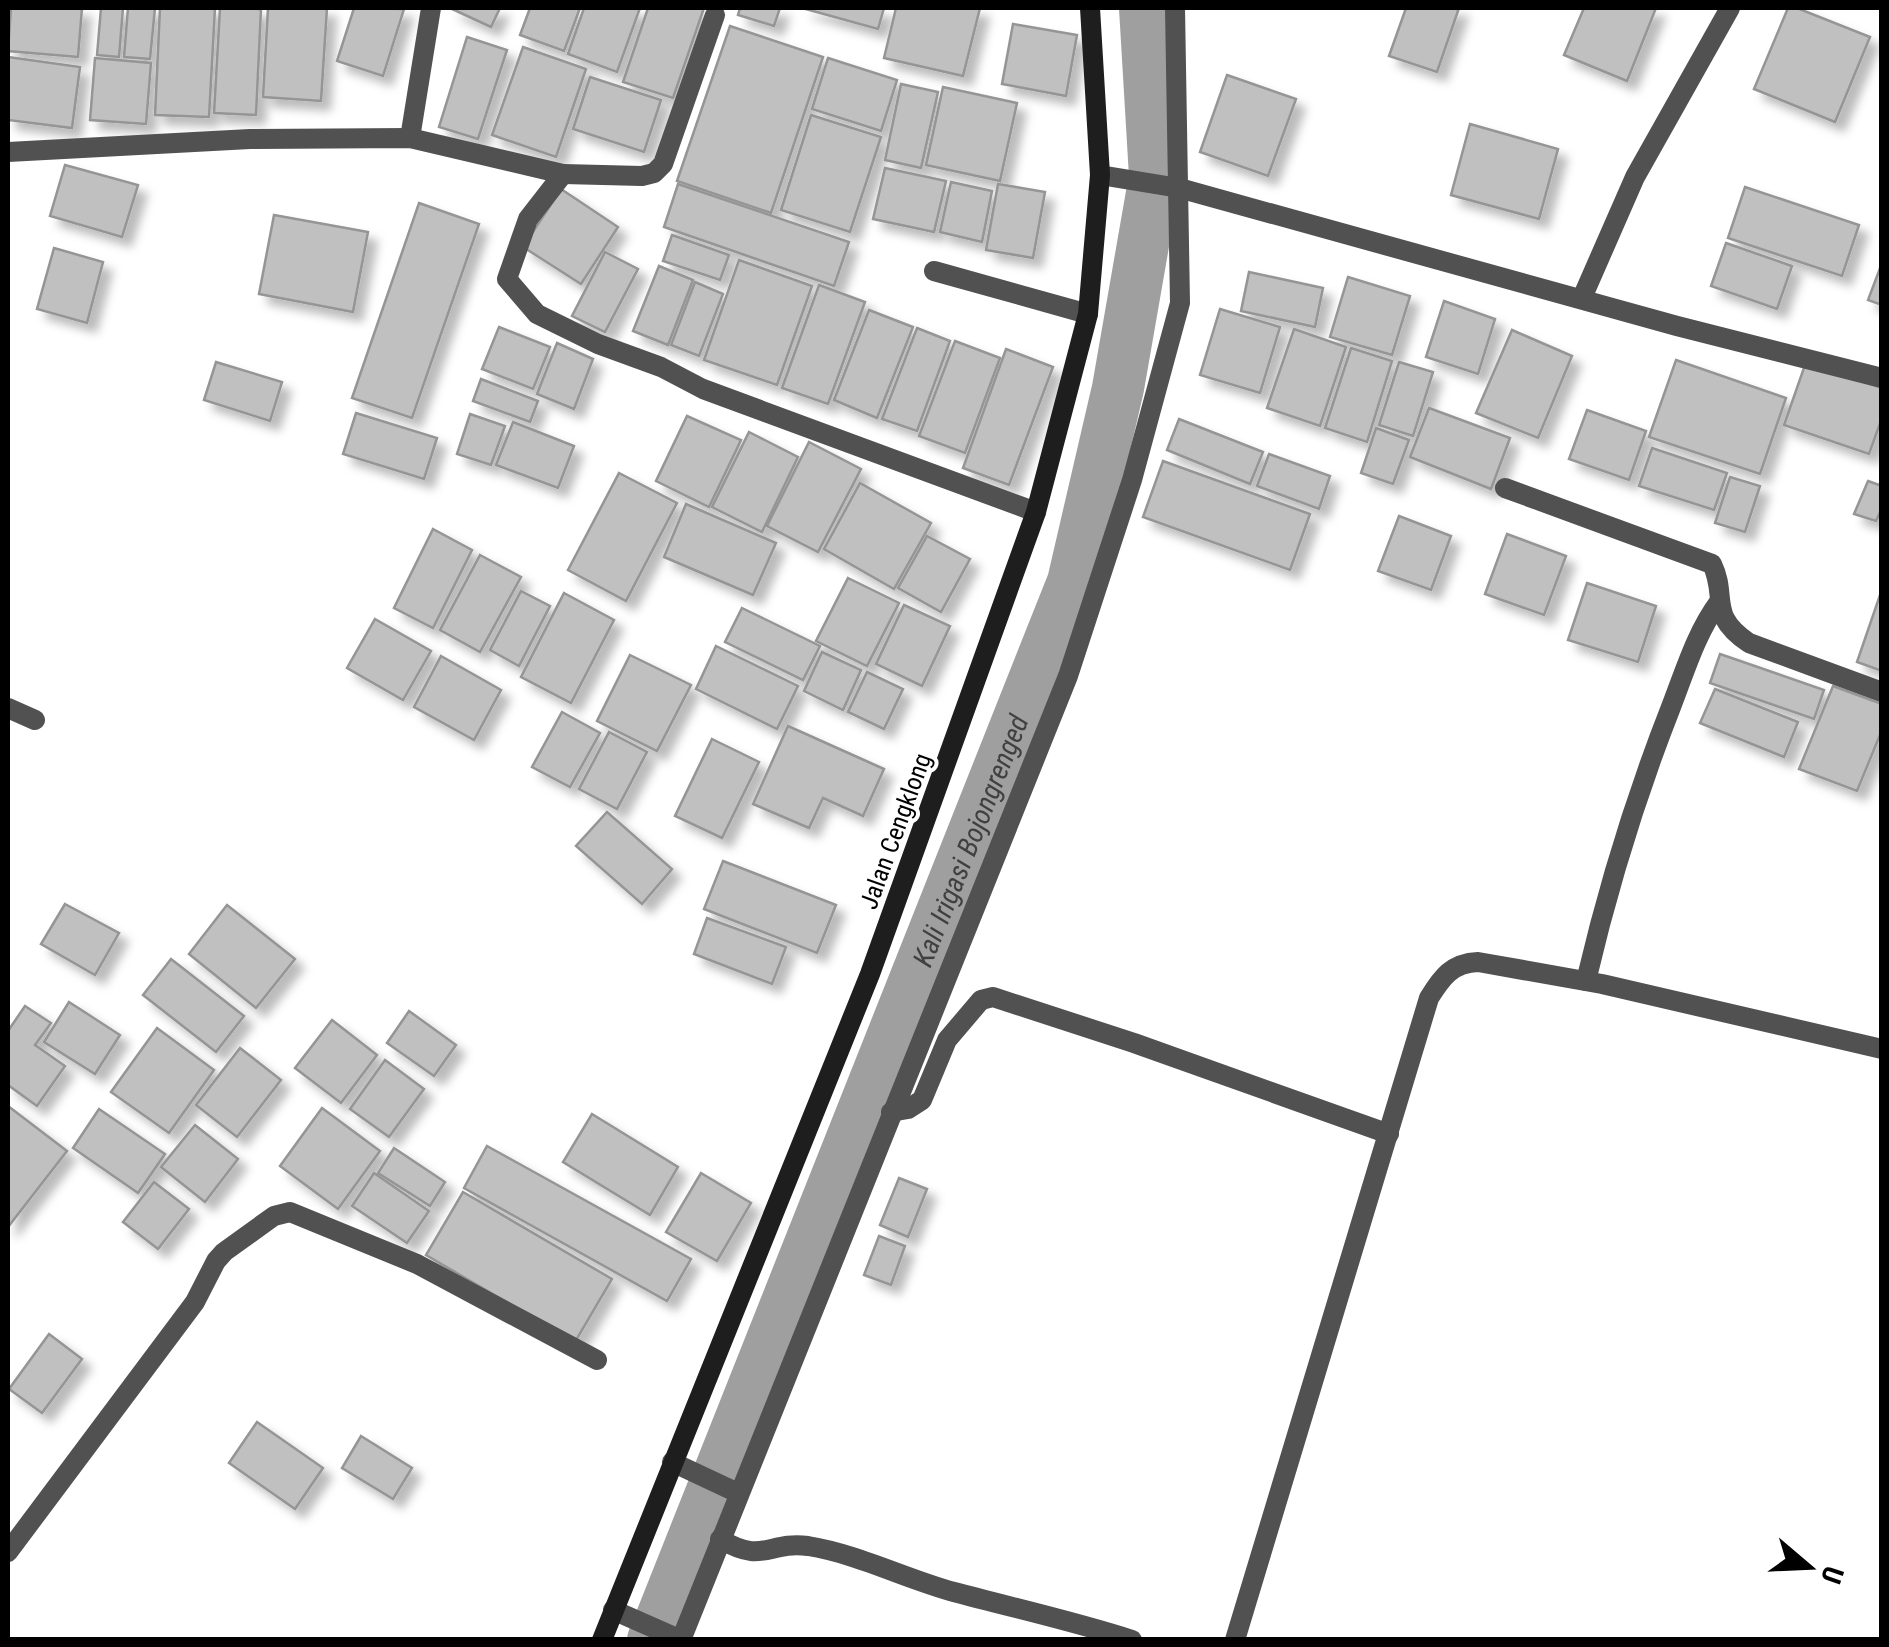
<svg xmlns="http://www.w3.org/2000/svg" width="1889" height="1647" viewBox="0 0 1889 1647" font-family="'Roboto Condensed',sans-serif">
<style>
.lines{fill:none;stroke-linecap:round;stroke-linejoin:round}
.canal{stroke:#9f9f9f;stroke-width:52}
.building{fill:#c0c0c0;stroke:#959595;stroke-width:2.5;filter:url(#shadow)}
.service{stroke:#515151;stroke-width:20}
.minor{stroke:#515151;stroke-width:20}
.secondary{stroke:#1e1e1e;stroke-width:20}
.labels{text-anchor:middle;stroke-width:8;stroke-linejoin:round;paint-order:stroke}
.street-label{font-size:25px;fill:#000;stroke:#fff}
.water-label{font-size:28px;font-style:italic;fill:#404040;stroke:#fff}
</style>
<defs>
<filter id="shadow"><feDropShadow dx="9" dy="9" stdDeviation="5" flood-color="#0004"/></filter>
</defs>
<rect width="100%" height="100%" fill="#fff"/>
<g class="lines">
<path class="canal" id="s1" d="M653,1640L1073,582L1118,388L1155,176L1145,8"/>
</g>
<g class="building">
<path d="M11,8H82L78,57L8,51Z"/>
<path d="M101,8H123L119,57L97,55Z"/>
<path d="M128,8H155L150,59L124,57Z"/>
<path d="M160,8H215L209,117L155,115Z"/>
<path d="M220,8L261,9L256,115L214,113Z"/>
<path d="M268,8H327L321,101L263,97Z"/>
<path d="M354,8L404,9L383,76L337,61Z"/>
<path d="M450,8H500L491,27Z"/>
<path d="M530,8H580L564,51L520,35Z"/>
<path d="M584,8H640L617,72L568,54Z"/>
<path d="M648,8H704L673,98L623,82Z"/>
<path d="M740,8H780L774,26L738,15Z"/>
<path d="M802,8H884L878,29Z"/>
<path d="M896,8H980L963,76L884,58Z"/>
<path d="M1406,8H1459L1437,72L1389,56Z"/>
<path d="M1584,8H1656L1627,81L1564,55Z"/>
<path d="M1788,8H1797L1870,37L1835,122L1754,89Z"/>
<path d="M1013,24L1077,35L1066,96L1002,84Z"/>
<path d="M730,26L823,57L771,213L677,181Z"/>
<path d="M467,37L507,50L478,139L439,127Z"/>
<path d="M523,47L586,69L556,157L492,135Z"/>
<path d="M8,57L80,67L72,128L8,120Z"/>
<path d="M95,58L151,63L146,124L90,120Z"/>
<path d="M828,58L897,80L881,131L812,109Z"/>
<path d="M1227,75L1296,99L1268,176L1200,152Z"/>
<path d="M590,77L661,100L644,152L573,129Z"/>
<path d="M901,84L938,92L921,168L885,160Z"/>
<path d="M943,87L1017,103L1000,181L926,165Z"/>
<path d="M811,115L881,137L850,232L781,210Z"/>
<path d="M1470,124L1558,149L1539,219L1451,195Z"/>
<path d="M65,165L138,185L122,237L50,216Z"/>
<path d="M885,168L946,181L934,232L873,219Z"/>
<path d="M951,182L992,191L982,242L940,232Z"/>
<path d="M678,184L849,242L834,286L664,227Z"/>
<path d="M998,184L1045,192L1033,258L986,250Z"/>
<path d="M1745,187L1859,225L1842,276L1728,238Z"/>
<path d="M561,189L618,227L581,284L523,247Z"/>
<path d="M419,203L479,224L412,418L352,398Z"/>
<path d="M274,215L368,232L353,312L259,294Z"/>
<path d="M672,235L729,255L720,280L663,261Z"/>
<path d="M1726,243L1792,266L1777,309L1711,286Z"/>
<path d="M54,248L103,262L87,323L37,309Z"/>
<path d="M605,252L638,269L605,332L572,316Z"/>
<path d="M739,260L812,286L777,385L704,360Z"/>
<path d="M1882,263V305L1868,300Z"/>
<path d="M659,266L693,280L668,345L633,331Z"/>
<path d="M1249,272L1323,288L1315,327L1241,311Z"/>
<path d="M1348,277L1410,296L1392,355L1330,337Z"/>
<path d="M695,282L723,294L699,356L671,345Z"/>
<path d="M819,285L865,302L828,404L782,388Z"/>
<path d="M1444,301L1495,319L1478,374L1426,357Z"/>
<path d="M1220,309L1280,327L1260,393L1200,375Z"/>
<path d="M869,310L913,327L877,418L834,400Z"/>
<path d="M499,327L550,347L533,389L482,369Z"/>
<path d="M917,328L950,341L917,431L882,419Z"/>
<path d="M1294,329L1346,347L1320,426L1267,408Z"/>
<path d="M1512,330L1572,356L1538,438L1476,413Z"/>
<path d="M955,341L1000,358L965,453L919,436Z"/>
<path d="M557,343L593,359L574,409L537,394Z"/>
<path d="M1351,348L1392,361L1367,442L1325,428Z"/>
<path d="M1006,349L1053,367L1009,485L963,468Z"/>
<path d="M1676,360L1786,398L1760,474L1649,437Z"/>
<path d="M216,362L282,382L270,421L204,400Z"/>
<path d="M1399,362L1433,372L1413,436L1379,425Z"/>
<path d="M1806,362L1882,388V418L1869,454L1784,425Z"/>
<path d="M481,379L538,401L530,422L473,401Z"/>
<path d="M1429,408L1510,438L1491,489L1410,457Z"/>
<path d="M1587,410L1646,431L1629,480L1569,459Z"/>
<path d="M356,413L437,438L424,479L343,454Z"/>
<path d="M470,414L505,426L491,465L457,454Z"/>
<path d="M687,416L741,440L709,507L656,481Z"/>
<path d="M1179,419L1263,452L1250,484L1167,450Z"/>
<path d="M513,422L574,446L558,488L496,465Z"/>
<path d="M1376,428L1409,440L1393,484L1361,473Z"/>
<path d="M749,432L798,457L762,532L712,507Z"/>
<path d="M809,442L861,469L818,552L767,526Z"/>
<path d="M1652,448L1727,473L1714,510L1639,486Z"/>
<path d="M1269,454L1330,476L1319,509L1257,486Z"/>
<path d="M1163,461L1310,514L1290,570L1143,517Z"/>
<path d="M619,473L677,503L626,601L568,570Z"/>
<path d="M1730,477L1760,486L1745,532L1715,523Z"/>
<path d="M1868,481L1882,486V508L1876,521L1854,514Z"/>
<path d="M860,483L931,523L894,589L824,549Z"/>
<path d="M686,504L776,543L753,595L664,557Z"/>
<path d="M1399,516L1451,536L1431,590L1378,571Z"/>
<path d="M433,529L472,550L433,628L394,608Z"/>
<path d="M1507,534L1566,556L1544,615L1485,594Z"/>
<path d="M927,536L970,559L941,612L898,588Z"/>
<path d="M480,555L521,577L480,652L440,630Z"/>
<path d="M848,578L899,603L867,666L816,641Z"/>
<path d="M1587,583L1656,606L1638,662L1568,640Z"/>
<path d="M521,591L550,606L519,666L490,650Z"/>
<path d="M564,593L614,620L571,703L521,677Z"/>
<path d="M1880,595H1882V671L1857,662Z"/>
<path d="M904,605L950,626L922,686L876,664Z"/>
<path d="M742,608L820,646L803,680L725,642Z"/>
<path d="M375,619L431,651L403,700L347,668Z"/>
<path d="M716,646L798,686L777,729L696,689Z"/>
<path d="M822,652L861,670L843,710L804,691Z"/>
<path d="M1720,654L1824,690L1814,719L1710,683Z"/>
<path d="M630,655L691,685L657,751L597,721Z"/>
<path d="M441,656L501,690L474,740L414,707Z"/>
<path d="M867,672L903,689L884,729L848,712Z"/>
<path d="M1833,686L1882,704V730L1857,791L1799,769Z"/>
<path d="M1715,689L1798,722L1784,757L1700,723Z"/>
<path d="M562,712L600,733L570,787L532,767Z"/>
<path d="M788,726L884,769L863,816L823,798L809,828L753,804Z"/>
<path d="M609,732L647,752L617,809L579,789Z"/>
<path d="M712,739L759,762L722,838L675,816Z"/>
<path d="M607,812L672,869L642,904L576,846Z"/>
<path d="M723,861L836,905L817,953L704,909Z"/>
<path d="M65,904L119,933L95,975L41,944Z"/>
<path d="M227,905L295,959L256,1008L189,954Z"/>
<path d="M707,918L786,947L772,984L694,954Z"/>
<path d="M171,959L244,1016L216,1052L143,995Z"/>
<path d="M69,1002L120,1035L95,1074L44,1042Z"/>
<path d="M25,1006L51,1023L35,1045L65,1066L37,1106L8,1085V1031Z"/>
<path d="M409,1011L456,1045L434,1076L387,1043Z"/>
<path d="M332,1020L377,1055L341,1103L295,1068Z"/>
<path d="M157,1028L214,1070L169,1133L111,1092Z"/>
<path d="M240,1048L281,1080L237,1137L196,1105Z"/>
<path d="M385,1060L424,1089L389,1137L350,1109Z"/>
<path d="M8,1106L67,1151L8,1227Z"/>
<path d="M322,1108L380,1151L338,1209L280,1166Z"/>
<path d="M99,1109L165,1154L138,1193L73,1148Z"/>
<path d="M592,1114L678,1167L650,1215L563,1162Z"/>
<path d="M195,1125L238,1159L205,1202L161,1167Z"/>
<path d="M487,1146L691,1259L667,1301L464,1188Z"/>
<path d="M394,1148L445,1182L430,1206L378,1173Z"/>
<path d="M374,1173L429,1211L407,1243L352,1206Z"/>
<path d="M701,1173L751,1203L717,1261L666,1232Z"/>
<path d="M899,1178L927,1189L908,1237L880,1225Z"/>
<path d="M154,1182L189,1209L158,1249L123,1222Z"/>
<path d="M463,1192L612,1279L575,1342L426,1255Z"/>
<path d="M879,1236L905,1246L891,1285L864,1275Z"/>
<path d="M49,1334L82,1359L42,1413L9,1389Z"/>
<path d="M257,1422L323,1468L295,1509L229,1463Z"/>
<path d="M361,1436L412,1468L393,1499L342,1468Z"/>
</g>
<g class="lines">
<g class="service">
<path d="M934,271L1088,314"/>
<path d="M8,708L35,720"/>
</g>
<g class="minor">
<path d="M410,138L431,8"/>
<path d="M8,152L250,139L410,138L563,174L528,219L507,279L537,314L598,344L661,367L703,389L1036,512"/>
<path d="M563,174L642,176L654,173L663,164L715,15"/>
<path d="M1100,175L1179,188L1677,326L1882,378"/>
<path d="M1582,298L1635,177L1730,8"/>
<path d="M1505,488L1712,564C1728,597 1707,615 1749,643L1882,692"/>
<path d="M1586,981C1608,887 1636,796 1671,707C1685,671 1696,633 1719,602"/>
<path d="M891,1112L908,1109L922,1100L947,1040L981,1000L993,997L1134,1043L1389,1134"/>
<path d="M672,1462L738,1493"/>
<path d="M720,1539C764,1565 767,1541 808,1546C858,1554 906,1579 954,1592C1014,1608 1073,1621 1132,1640"/>
<path d="M8,1552L195,1302L216,1261L224,1252L274,1216L290,1212L417,1264L597,1360"/>
<path d="M613,1610L681,1640"/>
<path d="M681,1640L1068,676L1132,480L1180,303L1175,8"/>
<path d="M1235,1640L1429,998C1442,977 1452,963 1478,962L1602,984L1882,1049"/>
</g>
<path class="secondary" d="M602,1640L870,974L1036,512L1088,314L1100,175L1090,8"/>
</g>
<g class="labels">
<g class="street-label">
<text transform="translate(895 831) rotate(-70)" y="9">Jalan Cengklong</text>
</g>
<g class="water-label">
<text dy="10" stroke="none"><textPath href="#s1" startOffset="860">Kali Irigasi Bojongrenged</textPath></text>
</g>
</g>
<rect width="1889" height="1647" fill="none" stroke="#000000" stroke-width="20"/>
<g transform="translate(1809 1567) rotate(109)" stroke="#ffffff" stroke-width="8" paint-order="stroke">
<path d="M0-8L18 38L0 25L-18 38Z" fill="#000000"/>
<text y="-15" font-size="28" font-weight="bold" text-anchor="middle" fill="#000000">U</text>
</g>
</svg>
